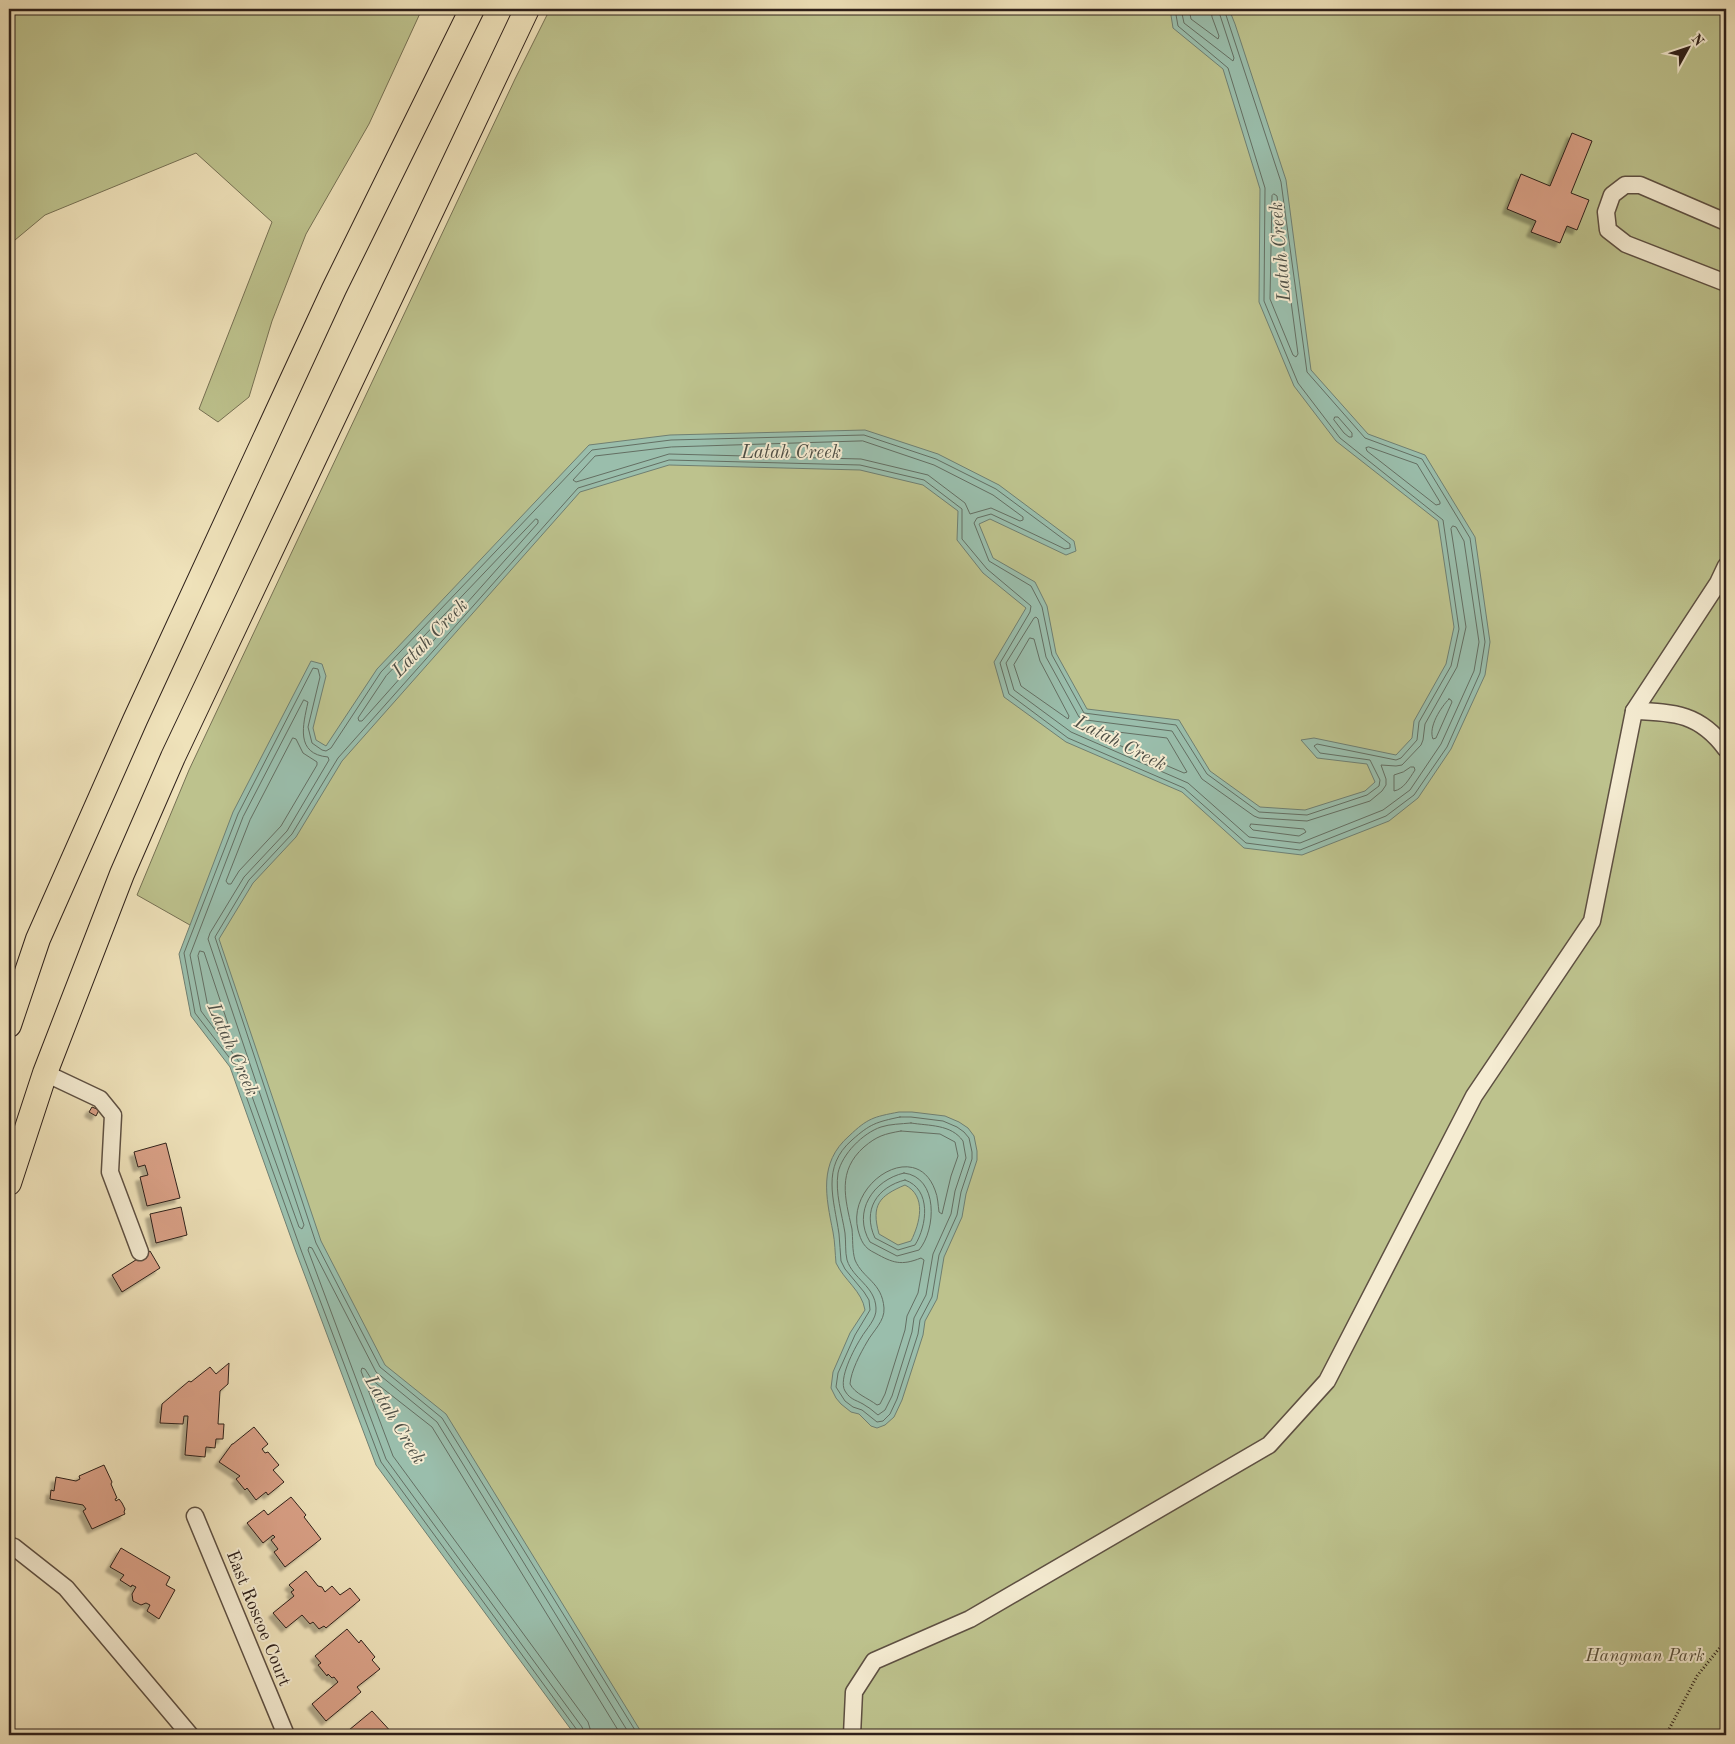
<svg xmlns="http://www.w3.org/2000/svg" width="1735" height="1744" viewBox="0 0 1735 1744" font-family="'Old Standard TT',serif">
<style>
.green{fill:#bdc28d;stroke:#767154}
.water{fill:#9abeac;stroke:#6f7f72;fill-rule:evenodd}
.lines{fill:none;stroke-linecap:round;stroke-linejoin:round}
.shore{stroke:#646f63;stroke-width:1}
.building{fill:#d9a086;stroke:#2e201a;filter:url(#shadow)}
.minor-casing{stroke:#5e5042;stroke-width:19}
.highway-casing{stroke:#2e201a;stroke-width:26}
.path{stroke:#2e201a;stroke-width:3;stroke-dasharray:1 2.5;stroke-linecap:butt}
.minor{stroke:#f5ecd2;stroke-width:16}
.highway{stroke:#efe2ba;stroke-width:24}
.labels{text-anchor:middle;stroke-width:4;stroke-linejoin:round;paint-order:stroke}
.street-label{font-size:18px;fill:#2e201a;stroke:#f5ecd2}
.park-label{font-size:18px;font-style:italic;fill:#59513c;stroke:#f5ecd2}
.water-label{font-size:19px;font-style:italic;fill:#4e4f46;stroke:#f5ecd2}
</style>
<defs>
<filter id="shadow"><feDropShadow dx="-4.5" dy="4.5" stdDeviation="1" flood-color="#0004"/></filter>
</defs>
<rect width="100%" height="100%" fill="#efe2ba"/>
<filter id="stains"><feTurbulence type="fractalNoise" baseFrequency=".004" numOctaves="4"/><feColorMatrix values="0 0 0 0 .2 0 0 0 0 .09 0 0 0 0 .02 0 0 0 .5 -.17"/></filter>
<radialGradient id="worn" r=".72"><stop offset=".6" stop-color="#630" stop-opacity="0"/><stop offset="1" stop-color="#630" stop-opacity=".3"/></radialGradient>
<g class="green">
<path d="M9,9H422L369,124L306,234L272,321L249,397L218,422L199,409L272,222L196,153L45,215L9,245Z"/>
<path d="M550,9H1726V1735H606L367,1371L204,933L137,895L189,770L515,79Z"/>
</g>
<g class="water">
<path d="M1170,9H1229L1235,24L1286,180L1311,370L1368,434L1425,455L1475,537L1490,642L1485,675L1451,749L1418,798L1389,821L1302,855L1244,848L1182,792L1066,742L1004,697L994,662L1026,608L983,573L957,540L958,511L923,485L860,470L669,465L580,492L342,761L296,837L253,883L219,939L321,1241L385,1365L446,1414L643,1735H575L376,1465L296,1252L230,1067L191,1016L179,954L233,812L311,661L322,664L326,676L313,728L316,740L326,746L377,669L589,445L670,435L865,430L938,454L999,485L1074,541L1076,551L1066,555L990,519L979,524L993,558L1035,582L1047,606L1056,653L1087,709L1179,720L1210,771L1260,807L1305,810L1365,791L1375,782L1367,764L1317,758L1301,740L1314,738L1396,755L1412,738L1414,721L1446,664L1454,627L1438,521L1336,441L1294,386L1259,302L1260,189L1223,69L1173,28Z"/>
<path d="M899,1112H912L945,1116L959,1122L968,1128L974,1136L977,1151V1160L966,1194L962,1217L944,1257L937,1299L925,1321L923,1335L902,1400L894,1417L885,1425L877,1428L871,1426L859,1414L851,1412L841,1404L836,1398L831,1388L833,1372L850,1333L865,1310C862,1291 844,1280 836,1263C835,1253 835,1242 833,1232C826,1197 818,1163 849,1136C868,1118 873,1117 899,1112ZM905,1185C927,1196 920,1223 911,1241L898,1245L879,1234C871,1205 879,1196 905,1185Z"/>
</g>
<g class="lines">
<g class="shore">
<path d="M1181,9L1184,23L1233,61L1234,58L1218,9"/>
<path d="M1189,9L1191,19L1218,39L1219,36L1212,17L1211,9"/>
<path d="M1274,194L1277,196L1298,354L1296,357L1293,355L1270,299L1272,196Z"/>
<path d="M1335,417H1338L1352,433V437H1349L1344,433L1334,420Z"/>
<path d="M863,441L934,465L993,495L1023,517V520L1020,521L991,508L970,514L965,503L928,475L861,459L669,454L576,482L573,480L595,456L671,447Z"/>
<path d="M1369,447L1417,464L1440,502V504L1436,505L1367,451L1366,448Z"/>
<path d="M536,519L538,520V523L362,721H359L358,718L386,676Z"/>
<path d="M1453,526L1456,527L1464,541L1479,642L1474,671L1441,744L1410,790L1383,810L1300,843L1249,837L1188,783L1071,732L1014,690L1006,663L1034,618L1036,617L1038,619L1046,657L1079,717L1086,720L1172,731L1202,779L1254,816L1259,818L1307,821L1370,801L1382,791L1386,785V779L1381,765L1396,766L1402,765L1421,745L1423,740L1425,724L1457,667L1466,627L1451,529Z"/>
<path d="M1030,638L1034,639L1040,661L1069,716L1068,719L1021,686L1014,665Z"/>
<path d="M1449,699L1451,700L1452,702L1436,738L1433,739C1428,727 1441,707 1449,699Z"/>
<path d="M304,700L308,702C303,725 295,754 328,757L329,760L287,831L244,877L210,933L208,939L304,1225L302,1229L299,1227L240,1063L201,1011L190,955L243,817Z"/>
<path d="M1093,729L1167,738L1187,772L1184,773L1093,734L1092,731Z"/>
<path d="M293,738L296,739L303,753L317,762V765L281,826L239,871L231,884H228L226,881L250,820Z"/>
<path d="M1411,767H1414L1415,770C1409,779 1404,789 1394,791V775L1403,772Z"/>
<path d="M1251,824L1304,829L1306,832L1299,836L1253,830L1250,827Z"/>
<path d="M200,951L204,952L229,1027L228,1030L225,1029L208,1007L198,956Z"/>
<path d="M900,1117H911L943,1121L957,1127L964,1132L969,1138L972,1152V1159L961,1192L957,1215L939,1255L932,1297L920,1320L918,1334L897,1399L890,1414L883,1421L877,1422L862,1410L853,1407L845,1401L836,1387L838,1373L855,1335L870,1310L869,1300L864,1292L845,1269L841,1261C840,1252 840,1243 839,1234C834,1199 821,1167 852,1140C870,1124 876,1122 900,1117Z"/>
<path d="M911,1123C929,1126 951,1124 963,1141L966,1158L955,1191L951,1214L933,1254L926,1295L914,1318L912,1332L892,1396L885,1410L878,1415C874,1412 870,1408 866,1406C858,1400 851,1401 845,1391C838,1379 854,1349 861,1338C866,1329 877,1319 876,1308C875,1286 853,1279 847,1260C845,1252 846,1242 845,1233C842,1214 835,1193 838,1173C842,1154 863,1133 881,1127C890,1124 901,1124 911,1123Z"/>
<path d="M901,1131L940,1134L955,1142L958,1156L951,1176L942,1214L939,1212C938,1205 938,1197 935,1190C916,1138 846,1183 858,1230C861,1241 864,1248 875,1253C893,1263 901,1266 921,1258L924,1260L918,1293L907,1316L905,1330L885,1394L880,1404L877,1405C868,1398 855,1394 850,1384C851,1371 860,1354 867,1342C873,1331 885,1321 884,1308C882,1282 863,1279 855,1260C852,1250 853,1239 852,1229C845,1198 837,1171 864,1147C877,1136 884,1134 901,1131Z"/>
<path d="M904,1173C939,1177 936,1230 919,1250L897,1256L870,1242C852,1212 873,1180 904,1173Z"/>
<path d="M905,1180C932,1189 927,1226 915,1245L898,1250L875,1238C862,1210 877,1187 905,1180Z"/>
<path d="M579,1735L577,1730L381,1462L301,1250L235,1065L195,1013L184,953L238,814L313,668L318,669L320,677L308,727L312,743L322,750L326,751L331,748L381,672L592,450L671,440L864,435L936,459L996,489L1070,544V548L1065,549L991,514L977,518L974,523L989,561L1031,586L1042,607L1052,655L1084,713L1176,725L1207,774L1259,812L1307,815L1367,795L1379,786L1380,780L1370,760L1320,753L1314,746L1317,744L1396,760L1401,758L1417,740L1419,722L1451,666L1459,629L1443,520L1340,438L1298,383L1264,301L1265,188L1228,68L1178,26L1175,9"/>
<path d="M585,1735L582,1727L386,1459L308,1250L309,1247L312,1248L376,1372L437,1422L630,1735"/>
<path d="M592,1735L588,1722L393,1456L361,1371L362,1368L365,1369L372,1380L432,1427L621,1735"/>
<path d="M638,1735L442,1418L380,1367L316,1243L215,937L249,880L292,834L338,758L578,488L669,460L860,465L924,480L962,509V539L987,569L1031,606L1030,612L1000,663L1009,694L1068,738L1184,788L1246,843L1300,850L1386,816L1414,795L1447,747L1480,673L1485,642L1470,538L1422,459L1365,438L1307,372L1281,182L1224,9"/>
</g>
</g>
<g class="building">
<path d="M1572,133L1592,141L1571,193L1589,200L1577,230L1567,226L1560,243L1531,232L1536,221L1507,209L1521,174L1550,186Z"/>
<path d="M92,1107L99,1110L96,1116L89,1112Z"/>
<path d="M166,1143L180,1198L147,1206L140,1177L148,1175L145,1165L138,1167L134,1152Z"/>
<path d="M181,1207L187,1235L156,1243L150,1214Z"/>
<path d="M150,1251L160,1268L122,1292L112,1275Z"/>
<path d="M229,1363L228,1384L220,1391L218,1424H224L223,1439H216L215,1448L206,1447L205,1457L185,1455L188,1416H184L183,1424L160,1423L162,1404L189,1381L191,1382L210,1367L216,1374Z"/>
<path d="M254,1427L268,1444L262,1449L265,1453L268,1452L279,1465L273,1470L284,1482L268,1495L266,1492L256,1500L247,1488L245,1490L236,1479L240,1476L219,1462L232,1444H233Z"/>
<path d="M104,1465L112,1482L111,1484L117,1498L115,1499L116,1501L119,1499L122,1503L125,1509L124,1512L125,1514L92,1529L83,1511L86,1509L83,1505L50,1499L51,1490L54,1491L56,1477L76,1481L80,1479L79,1476Z"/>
<path d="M291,1497L306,1515L304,1517L321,1539L285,1567L274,1552L278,1549L271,1540L275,1537L273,1535L263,1543L247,1523L264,1510L268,1515Z"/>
<path d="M121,1548L170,1577L166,1585L175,1590L159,1619L147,1611L150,1605L146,1603L141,1605L133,1601L132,1594L136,1587L132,1585L131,1587L120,1580L124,1575L110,1567Z"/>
<path d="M306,1571L318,1586L322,1587L325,1592L332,1586L340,1595L350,1588L360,1600L326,1628L324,1626L319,1629L313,1622L310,1624L302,1615L286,1628L273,1613L294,1596L291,1592L294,1590L289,1585Z"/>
<path d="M347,1629L359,1643L361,1640L375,1657L372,1660L380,1669L357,1687L361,1692L326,1721L312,1704L338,1682L334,1677L332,1678L328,1674L327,1676L318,1665L321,1663L315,1656Z"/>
<path d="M372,1711L394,1735H343Z"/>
</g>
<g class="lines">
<defs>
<g id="minor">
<path d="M1726,222L1640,185H1625L1612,195L1606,212L1608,230L1626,244L1726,283"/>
<path d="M1634,711C1675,712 1700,714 1726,749"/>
<path d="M45,1073L100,1099L113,1115L110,1172L140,1252"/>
<path d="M195,1516L286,1735"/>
<path d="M9,1545L14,1547L66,1588L190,1735"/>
<path d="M852,1735L854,1692L874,1661L970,1619L1269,1445L1327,1381L1474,1096L1592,921L1634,711L1718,583L1726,566"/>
</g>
<g id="highway">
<path d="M9,1025L38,939L135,720L334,289L472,9"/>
<path d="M9,1183L45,1073L122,874L173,757L527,9"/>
</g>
</defs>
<use href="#minor" class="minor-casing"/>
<use href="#highway" class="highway-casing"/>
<path class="path" d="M1666,1735L1697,1676L1726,1640"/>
<use href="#minor" class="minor"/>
<use href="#highway" class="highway"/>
</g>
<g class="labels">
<g class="street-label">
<text transform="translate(259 1618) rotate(68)" y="6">East Roscoe Court</text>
</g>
<g class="park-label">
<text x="1645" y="1661">Hangman Park</text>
</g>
<g class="water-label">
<text transform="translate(1279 252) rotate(-95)" y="7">Latah Creek</text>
<text x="791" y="458">Latah Creek</text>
<text transform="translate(429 637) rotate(-46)" y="7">Latah Creek</text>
<text transform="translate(1121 742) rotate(27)" y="7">Latah Creek</text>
<text transform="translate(234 1049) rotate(66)" y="7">Latah Creek</text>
<text transform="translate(396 1419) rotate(59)" y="7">Latah Creek</text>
</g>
</g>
<rect width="1735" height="1744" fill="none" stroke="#efe2ba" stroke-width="30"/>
<rect x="10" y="10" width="1715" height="1724" fill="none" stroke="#2e201a" stroke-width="2.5"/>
<rect x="15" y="15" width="1705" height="1714" fill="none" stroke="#2e201a"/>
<g transform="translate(1688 48) rotate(50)" stroke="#f5ecd2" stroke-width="4" paint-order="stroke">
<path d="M0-4L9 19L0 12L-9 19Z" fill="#2e201a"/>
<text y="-8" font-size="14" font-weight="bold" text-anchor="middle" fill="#2e201a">N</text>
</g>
<rect width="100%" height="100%" filter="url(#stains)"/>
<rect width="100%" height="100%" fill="url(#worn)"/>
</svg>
